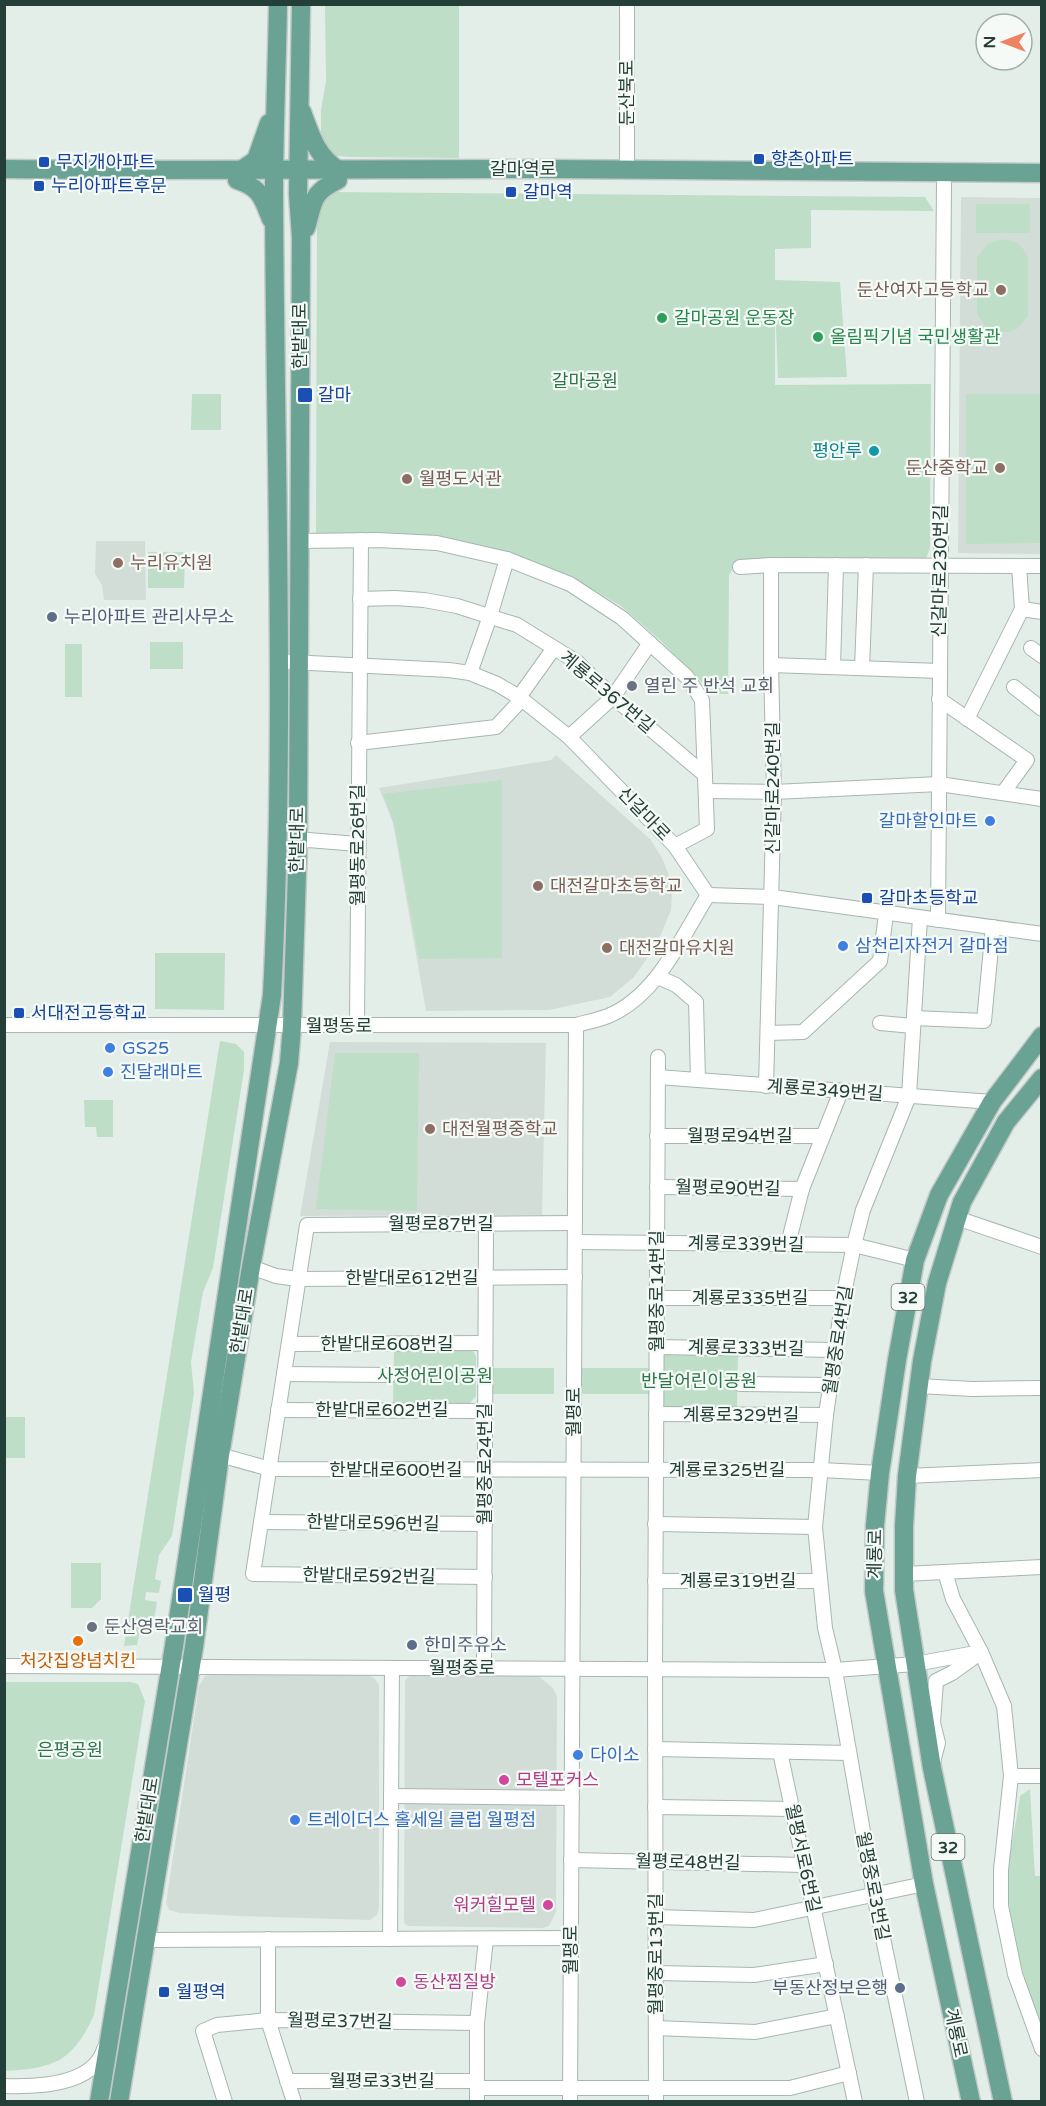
<svg xmlns="http://www.w3.org/2000/svg" width="1046" height="2106" viewBox="0 0 1046 2106" font-family="'Varela Round','Noto Sans KR',sans-serif">
<style>
.built{fill:#d3ddd8}
.green{fill:#bedec7}
.lines{fill:none;stroke-linecap:round;stroke-linejoin:round}
.minor-casing{stroke:#a7b6b0;stroke-width:16}
.major-casing{stroke:#c2c9c7;stroke-width:21}
.minor{stroke:#fff;stroke-width:14}
.major{stroke:#6aa293;stroke-width:18}
.transit-dot{fill:#1a4fb4;stroke:#f5faf7;stroke-width:2}
.education-dot{fill:#8d6e63;stroke:#f5faf7;stroke-width:2}
.leisure-dot{fill:#2e9e5b;stroke:#f5faf7;stroke-width:2}
.culture-dot{fill:#0f9aa8;stroke:#f5faf7;stroke-width:2}
.service-dot{fill:#5c6f8a;stroke:#f5faf7;stroke-width:2}
.worship-dot{fill:#6b7280;stroke:#f5faf7;stroke-width:2}
.shop-dot{fill:#3f7fe0;stroke:#f5faf7;stroke-width:2}
.food-dot{fill:#e8710a;stroke:#f5faf7;stroke-width:2}
.hotel-dot{fill:#d1479c;stroke:#f5faf7;stroke-width:2}
.labels{text-anchor:middle;stroke-width:4.5;stroke-linejoin:round;paint-order:stroke}
.shield{fill:#f5faf7;stroke:#637771;stroke-width:1.5}
.shield-label{font-size:16px;font-weight:bold;fill:#243f38}
.street-label{font-size:18px;fill:#243f38;stroke:#f5faf7}
.transit-label{font-size:18px;fill:#164399;stroke:#f5faf7;text-anchor:start}
.education-label{font-size:18px;fill:#785e54;stroke:#f5faf7;text-anchor:start}
.leisure-label{font-size:18px;fill:#27864d;stroke:#f5faf7;text-anchor:start}
.park-label{font-size:18px;fill:#2f754a;stroke:#f5faf7}
.culture-label{font-size:18px;fill:#0d838f;stroke:#f5faf7;text-anchor:end}
.service-label{font-size:18px;fill:#4e5e75;stroke:#f5faf7;text-anchor:start}
.worship-label{font-size:18px;fill:#5b616d;stroke:#f5faf7;text-anchor:start}
.shop-label{font-size:18px;fill:#366cbe;stroke:#f5faf7;text-anchor:start}
.food-label{font-size:18px;fill:#c56008;stroke:#f5faf7}
.hotel-label{font-size:18px;fill:#b23c85;stroke:#f5faf7;text-anchor:start}
</style>
<rect width="100%" height="100%" fill="#e4eee9"/>
<g class="built">
<path d="M961,197L1041,198V554L958,553Z"/>
<path d="M96,541H145L146,600H104L102,585L95,574Z"/>
<path d="M556,755L651,840L662,858L670,878L672,895L671,910L657,944L634,977L610,997L549,1010L426,1011L393,823L379,788L551,760Z"/>
<path d="M330,1042L546,1043L542,1215L300,1216Z"/>
<path d="M217,1674H366L374,1678L379,1685V1908L377,1915L370,1920L239,1916L180,1913L169,1910L166,1903L199,1686L205,1676Z"/>
<path d="M411,1674H536L553,1688L557,1697L556,1912L549,1926L543,1928L408,1926L404,1923L405,1681Z"/>
</g>
<g class="green">
<path d="M325,5H459V158L348,157L330,155L321,137V110L326,81Z"/>
<path d="M331,192L925,197L934,211L811,210V248L775,249V280L840,282L847,377L778,378L775,302V385L931,384L930,548L926,559H744L736,563L729,575L728,694H713L660,640L621,606L580,582L531,561L485,546L432,536L316,534L317,220L319,208Z"/>
<rect x="976" y="204" width="54" height="29"/>
<path d="M1003,239C1017,241 1024,246 1028,259V316L1017,329L1008,332L993,331L986,327L977,314V257L987,244Z"/>
<path d="M192,394H221V430H191Z"/>
<path d="M966,394H1041V543L966,544Z"/>
<path d="M148,552H185L184,588H148Z"/>
<rect x="150" y="642" width="33" height="27"/>
<rect x="65" y="644" width="17" height="53"/>
<path d="M502,780V958L419,959L394,823L383,794Z"/>
<path d="M155,953H225L224,1010L155,1009Z"/>
<path d="M220,1041L236,1044L244,1052V1070L213,1268L203,1292L191,1362L194,1393L172,1536L159,1555L155,1579L161,1581L159,1593L146,1592L145,1600L157,1602L153,1625L141,1624L137,1645L124,1646Z"/>
<path d="M335,1053H419L417,1211L316,1209Z"/>
<path d="M84,1100H113V1137H97L96,1127H85Z"/>
<path d="M394,1348L468,1349L474,1352L476,1357V1396L468,1405H393Z"/>
<path d="M661,1350L738,1351L737,1412L661,1411Z"/>
<rect x="489" y="1368" width="65" height="26"/>
<rect x="581" y="1368" width="68" height="26"/>
<rect x="5" y="1417" width="20" height="41"/>
<path d="M71,1563H101V1599L92,1608H71Z"/>
<path d="M5,1682H130L138,1684L145,1701L94,2015C72,2062 55,2068 5,2071Z"/>
<path d="M1030,1789L1035,1876H1041V2022C1022,1977 1008,1928 1008,1878C1008,1853 1017,1821 1020,1796Z"/>
</g>
<g class="lines">
<defs>
<g id="minor">
<path d="M627,4V170"/>
<path d="M299,541L378,540L437,543L507,559L570,584L622,618L687,677L702,700L707,829L675,846"/>
<path d="M740,567L771,565"/>
<path d="M360,599L395,598L424,600L457,606L517,625L577,662L613,697L705,775"/>
<path d="M1022,609L1042,612"/>
<path d="M1031,648L1042,656"/>
<path d="M290,662L449,670L470,673L497,684L519,697L569,737L675,846L708,895"/>
<path d="M771,665L940,671"/>
<path d="M833,667L836,565"/>
<path d="M862,668L866,565"/>
<path d="M470,673L490,616L507,559"/>
<path d="M1014,687L1042,709"/>
<path d="M519,697L554,648"/>
<path d="M939,699L1027,760L1003,793"/>
<path d="M967,719L1022,609L1019,566"/>
<path d="M569,737L613,697L650,643"/>
<path d="M358,743L496,727L522,699"/>
<path d="M706,791L774,792L939,784L1042,799"/>
<path d="M298,842L308,840L358,844"/>
<path d="M708,895L773,897L1042,934"/>
<path d="M938,920L944,183"/>
<path d="M658,977L676,985L696,1002L698,1080"/>
<path d="M914,1018L984,1021L993,927"/>
<path d="M880,1023L913,1026"/>
<path d="M4,1025H576C587,1022 598,1020 608,1016C657,996 681,938 708,895"/>
<path d="M357,1025L361,540"/>
<path d="M768,1033L803,1032L880,961L886,914"/>
<path d="M658,1077L992,1102"/>
<path d="M766,1086L774,792L771,665V565L1042,566"/>
<path d="M657,1136H822"/>
<path d="M657,1187L802,1189"/>
<path d="M957,1218L1042,1247"/>
<path d="M575,1242L854,1245L915,1260"/>
<path d="M788,1244L802,1189L841,1091"/>
<path d="M251,1267L276,1276L298,1279L575,1277"/>
<path d="M656,1298H843"/>
<path d="M289,1344L485,1343"/>
<path d="M656,1347L835,1350"/>
<path d="M284,1374L390,1375"/>
<path d="M740,1384L831,1385"/>
<path d="M919,1386L972,1389L1042,1388"/>
<path d="M278,1410L485,1411"/>
<path d="M656,1414L826,1415"/>
<path d="M220,1455L270,1469L821,1470L880,1473"/>
<path d="M907,1476L1042,1470"/>
<path d="M261,1522L485,1524"/>
<path d="M655,1524L815,1527"/>
<path d="M945,1572L953,1599L981,1652L1004,1706L1011,1776L1001,1870V1906L1015,1974L1042,2049"/>
<path d="M904,1574L1042,1567"/>
<path d="M485,1577L253,1574L307,1225L575,1223"/>
<path d="M655,1581H820"/>
<path d="M4,1666L835,1670L915,1664L981,1652"/>
<path d="M484,1668L486,1224"/>
<path d="M655,1749L849,1753"/>
<path d="M780,1752L855,2102"/>
<path d="M933,1762L938,1743L933,1723L936,1681L952,1673L977,1655"/>
<path d="M1011,1776H1042"/>
<path d="M391,1796L572,1798"/>
<path d="M655,1807L792,1809"/>
<path d="M571,1860L804,1865"/>
<path d="M656,1917L754,1920L924,1884"/>
<path d="M268,1939V2020L294,2102"/>
<path d="M390,1939L392,1668"/>
<path d="M147,1940L571,1938"/>
<path d="M656,1973L754,1975L826,1964"/>
<path d="M656,2028L755,2032L837,2016"/>
<path d="M287,2081H477"/>
<path d="M4,2086C36,2087 93,2086 104,2049"/>
<path d="M477,2088H790L849,2073"/>
<path d="M225,2102L203,2031L217,2025L268,2020L477,2023"/>
<path d="M477,2102V2023L486,1939"/>
<path d="M570,2102L576,1025"/>
<path d="M656,2102L655,1669L658,1057"/>
<path d="M917,2102L874,1895L835,1670L825,1628L815,1527L826,1415L843,1298L854,1245L863,1210L909,1096L920,918"/>
</g>
<g id="major">
<path d="M302,112C311,136 316,155 338,170"/>
<path d="M4,169L98,170L551,169L1042,173"/>
<path d="M243,169L256,160L269,123"/>
<path d="M237,180C261,188 262,197 271,219"/>
<path d="M306,228C314,201 311,193 338,180"/>
<path d="M99,2102L174,1646L272,995C286,728 275,460 274,194C274,131 277,67 278,4"/>
<path d="M119,2102L194,1647L220,1455L251,1267L289,1063L292,1026L298,842L301,237L298,194L301,4"/>
<path d="M971,2102L924,1884L874,1591L875,1525L880,1473L897,1360L915,1260L939,1195L992,1102L1042,1036"/>
<path d="M1003,2102L932,1768L904,1590V1526L907,1476L922,1361L937,1283L957,1218L962,1202L1006,1122L1042,1078"/>
</g>
</defs>
<use href="#minor" class="minor-casing"/>
<use href="#major" class="major-casing"/>
<use href="#minor" class="minor"/>
<use href="#major" class="major"/>
</g>
<g class="transit-dot">
<rect x="753" y="153" width="12" height="12" rx="3"/>
<rect x="38" y="156" width="12" height="12" rx="3"/>
<rect x="33" y="180" width="12" height="12" rx="3"/>
<rect x="505" y="186" width="12" height="12" rx="3"/>
<rect x="297" y="387" width="16" height="16" rx="3"/>
<rect x="861" y="892" width="12" height="12" rx="3"/>
<rect x="13" y="1007" width="12" height="12" rx="3"/>
<rect x="177" y="1587" width="16" height="16" rx="3"/>
<rect x="158" y="1986" width="12" height="12" rx="3"/>
</g>
<g class="education-dot">
<circle cx="1001" cy="290" r="6"/>
<circle cx="1000" cy="468" r="6"/>
<circle cx="407" cy="479" r="6"/>
<circle cx="118" cy="563" r="6"/>
<circle cx="538" cy="886" r="6"/>
<circle cx="607" cy="948" r="6"/>
<circle cx="430" cy="1129" r="6"/>
</g>
<g class="leisure-dot">
<circle cx="662" cy="318" r="6"/>
<circle cx="818" cy="337" r="6"/>
</g>
<circle class="culture-dot" cx="874" cy="451" r="6"/>
<g class="service-dot">
<circle cx="52" cy="617" r="6"/>
<circle cx="412" cy="1645" r="6"/>
<circle cx="900" cy="1988" r="6"/>
</g>
<g class="worship-dot">
<circle cx="632" cy="686" r="6"/>
<circle cx="92" cy="1627" r="6"/>
</g>
<g class="shop-dot">
<circle cx="990" cy="821" r="6"/>
<circle cx="843" cy="946" r="6"/>
<circle cx="110" cy="1048" r="6"/>
<circle cx="108" cy="1072" r="6"/>
<circle cx="578" cy="1755" r="6"/>
<circle cx="295" cy="1820" r="6"/>
</g>
<circle class="food-dot" cx="78" cy="1641" r="6"/>
<g class="hotel-dot">
<circle cx="504" cy="1780" r="6"/>
<circle cx="548" cy="1905" r="6"/>
<circle cx="401" cy="1982" r="6"/>
</g>
<g class="labels">
<g class="shield">
<rect x="891.5" y="1284" width="33" height="26" rx="4.5"/>
<rect x="931.5" y="1834" width="33" height="26" rx="4.5"/>
</g>
<g class="shield-label">
<text x="908" y="1303">32</text>
<text x="948" y="1853">32</text>
</g>
<g class="street-label">
<text transform="translate(627 93) rotate(-90)" y="6">둔산북로</text>
<text x="523" y="175">갈마역로</text>
<text transform="translate(300 336) rotate(-90)" y="6">한밭대로</text>
<text transform="translate(940 571) rotate(-89)" y="6">신갈마로230번길</text>
<text transform="translate(607 692) rotate(40)" y="6">계룡로367번길</text>
<text transform="translate(773 788) rotate(-90)" y="6">신갈마로240번길</text>
<text transform="translate(644 814) rotate(46)" y="6">신갈마로</text>
<text transform="translate(297 840) rotate(-89)" y="6">한밭대로</text>
<text transform="translate(358 845) rotate(-90)" y="6">월평동로26번길</text>
<text x="339" y="1032">월평동로</text>
<text transform="translate(825 1090) rotate(4)" y="6">계룡로349번길</text>
<text x="740" y="1142">월평로94번길</text>
<text transform="translate(728 1188) rotate(1)" y="6">월평로90번길</text>
<text x="441" y="1230">월평로87번길</text>
<text transform="translate(746 1244) rotate(1)" y="6">계룡로339번길</text>
<text x="412" y="1284">한밭대로612번길</text>
<text transform="translate(657 1291) rotate(-90)" y="6">월평중로14번길</text>
<text x="750" y="1304">계룡로335번길</text>
<text transform="translate(242 1321) rotate(-81)" y="6">한밭대로</text>
<text transform="translate(838 1340) rotate(-81)" y="6">월평중로4번길</text>
<text x="387" y="1350">한밭대로608번길</text>
<text transform="translate(746 1348) rotate(1)" y="6">계룡로333번길</text>
<text x="382" y="1416">한밭대로602번길</text>
<text transform="translate(574 1412) rotate(-90)" y="6">월평로</text>
<text x="741" y="1421">계룡로329번길</text>
<text transform="translate(485 1464) rotate(-90)" y="6">월평중로24번길</text>
<text x="396" y="1476">한밭대로600번길</text>
<text x="727" y="1476">계룡로325번길</text>
<text transform="translate(373 1523) rotate(1)" y="6">한밭대로596번길</text>
<text transform="translate(875 1554) rotate(-89)" y="6">계룡로</text>
<text transform="translate(369 1576) rotate(1)" y="6">한밭대로592번길</text>
<text x="738" y="1587">계룡로319번길</text>
<text x="462" y="1674">월평중로</text>
<text transform="translate(147 1810) rotate(-81)" y="6">한밭대로</text>
<text transform="translate(803 1858) rotate(78)" y="6">월평서로6번길</text>
<text transform="translate(688 1862) rotate(1)" y="6">월평로48번길</text>
<text transform="translate(873 1886) rotate(79)" y="6">월평중로3번길</text>
<text transform="translate(571 1950) rotate(-90)" y="6">월평로</text>
<text transform="translate(656 1954) rotate(-90)" y="6">월평중로13번길</text>
<text transform="translate(340 2021) rotate(1)" y="6">월평로37번길</text>
<text transform="translate(956 2033) rotate(78)" y="6">계룡로</text>
<text x="382" y="2087">월평로33번길</text>
</g>
<g class="transit-label">
<text x="771" y="165">향촌아파트</text>
<text x="56" y="168">무지개아파트</text>
<text x="51" y="192">누리아파트후문</text>
<text x="523" y="198">갈마역</text>
<text x="318" y="401">갈마</text>
<text x="879" y="904">갈마초등학교</text>
<text x="31" y="1019">서대전고등학교</text>
<text x="198" y="1601">월평</text>
<text x="176" y="1998">월평역</text>
</g>
<g class="education-label">
<text x="989" y="296" text-anchor="end">둔산여자고등학교</text>
<text x="988" y="474" text-anchor="end">둔산중학교</text>
<text x="419" y="485">월평도서관</text>
<text x="130" y="569">누리유치원</text>
<text x="550" y="892">대전갈마초등학교</text>
<text x="619" y="954">대전갈마유치원</text>
<text x="442" y="1135">대전월평중학교</text>
</g>
<g class="leisure-label">
<text x="674" y="324">갈마공원 운동장</text>
<text x="830" y="343">올림픽기념 국민생활관</text>
</g>
<g class="park-label">
<text x="585" y="387">갈마공원</text>
<text x="435" y="1382">사정어린이공원</text>
<text x="699" y="1387">반달어린이공원</text>
<text x="70" y="1756">은평공원</text>
</g>
<g class="culture-label">
<text x="862" y="457">평안루</text>
</g>
<g class="service-label">
<text x="64" y="623">누리아파트 관리사무소</text>
<text x="424" y="1651">한미주유소</text>
<text x="888" y="1994" text-anchor="end">부동산정보은행</text>
</g>
<g class="worship-label">
<text x="644" y="692">열린 주 반석 교회</text>
<text x="104" y="1633">둔산영락교회</text>
</g>
<g class="shop-label">
<text x="978" y="827" text-anchor="end">갈마할인마트</text>
<text x="855" y="952">삼천리자전거 갈마점</text>
<text x="122" y="1054">GS25</text>
<text x="120" y="1078">진달래마트</text>
<text x="590" y="1761">다이소</text>
<text x="307" y="1826">트레이더스 홀세일 클럽 월평점</text>
</g>
<g class="food-label">
<text x="78" y="1667">처갓집양념치킨</text>
</g>
<g class="hotel-label">
<text x="516" y="1786">모텔포커스</text>
<text x="536" y="1911" text-anchor="end">워커힐모텔</text>
<text x="413" y="1988">동산찜질방</text>
</g>
</g>
<rect width="1046" height="2106" fill="none" stroke="#243f38" stroke-width="12"/>
<g transform="translate(1004 42) rotate(270)"><circle r="28" fill="#f5faf7" stroke="#a1afab" stroke-width="1.5"/>
<path d="M0-4.5L10 22L0 15L-10 22Z" fill="#ef8361"/>
<text y="-9" font-size="16" font-weight="bold" text-anchor="middle" fill="#243f38">N</text>
</g>
</svg>
